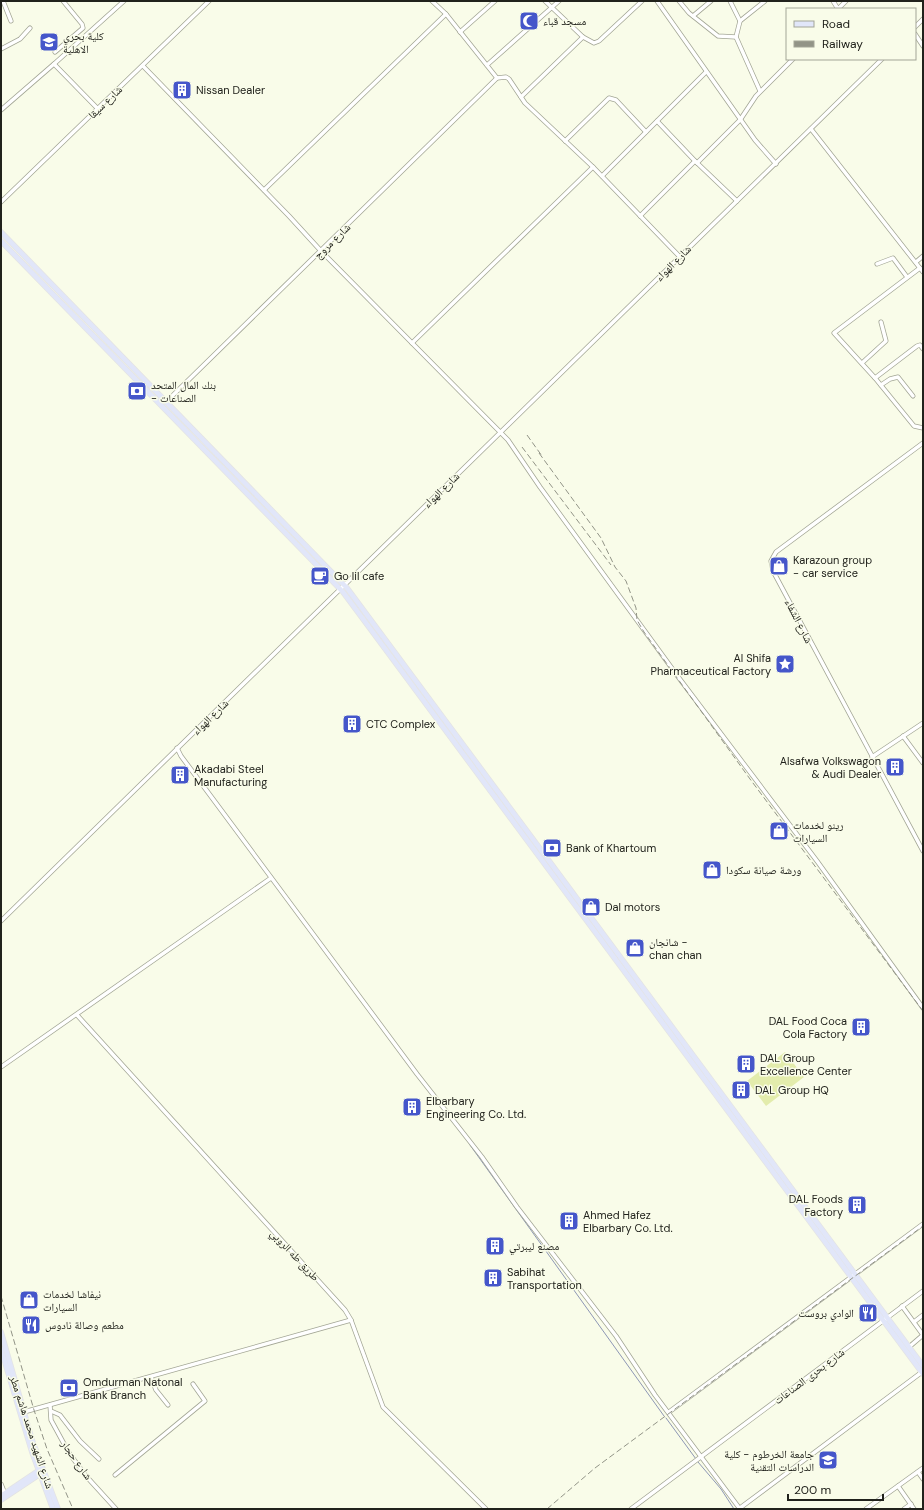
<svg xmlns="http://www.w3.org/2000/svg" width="924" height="1510" viewBox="0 0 924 1510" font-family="'DM Sans','Noto Naskh Arabic',sans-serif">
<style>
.green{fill:#e3ecac}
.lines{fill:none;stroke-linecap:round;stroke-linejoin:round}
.stream{stroke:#8e97b5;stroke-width:1}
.minor-casing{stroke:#a3a695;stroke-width:5}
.major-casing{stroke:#e4e4e4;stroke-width:6}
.minor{stroke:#fff;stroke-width:3.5}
.major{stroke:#e1e6f9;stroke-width:4.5}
.rail{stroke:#929487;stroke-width:1;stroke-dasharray:6 3;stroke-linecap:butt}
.labels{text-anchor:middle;stroke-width:3;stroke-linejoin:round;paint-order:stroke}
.poi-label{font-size:11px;fill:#21221c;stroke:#f9fce9;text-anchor:start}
.street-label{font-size:11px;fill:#21221c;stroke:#f9fce9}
</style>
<rect width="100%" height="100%" fill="#f9fce9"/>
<path class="green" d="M785,1052L804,1077L766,1106L747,1081Z"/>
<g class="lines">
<g class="stream">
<path d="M470,1145L664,1416"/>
<path d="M666,1418L696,1459"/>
<path d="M698,1462L721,1489L734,1509"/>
</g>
<defs>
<g id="minor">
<path d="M3,1L11,21"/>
<path d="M432,1L446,14L497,78L506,77L509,79L525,103L593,167L679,256"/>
<path d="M545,1L583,37L594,43L599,41L642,1"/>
<path d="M657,1L755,140L776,164"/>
<path d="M679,1L689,13L718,36L736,37"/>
<path d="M730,1L740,21"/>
<path d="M833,1L838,9L846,1"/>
<path d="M693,16L711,1"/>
<path d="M915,27L923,19"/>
<path d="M460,32L495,1"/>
<path d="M915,34L923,46"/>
<path d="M1,49L20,39L30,28"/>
<path d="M55,52L83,28L82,24L63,1"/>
<path d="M54,64L124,1"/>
<path d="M487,65L559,1"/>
<path d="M143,66L289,216L321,251L508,440L540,487L679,678L817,861L923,1008"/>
<path d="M760,91L736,37L740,21L765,1"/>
<path d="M521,97L583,37"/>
<path d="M1,110L54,64L98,109"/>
<path d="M657,121L695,161L737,201"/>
<path d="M811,129L923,272"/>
<path d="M565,141L609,98L616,100L646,132"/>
<path d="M697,163L740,120L756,96L793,59"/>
<path d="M602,176L706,72"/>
<path d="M264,190L446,14"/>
<path d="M1,202L209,1"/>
<path d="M640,216L695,161"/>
<path d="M916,262L923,256"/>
<path d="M877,264L893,258L907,277"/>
<path d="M920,268L834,333L875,378L914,426L923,428"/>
<path d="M412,343L593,167"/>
<path d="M862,363L886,341L881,322"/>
<path d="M875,378L917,346L920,345L923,349"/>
<path d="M881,385L890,379L898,377L913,396"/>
<path d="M166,402L497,78"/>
<path d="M923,443L776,552L771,561L773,571L923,851"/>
<path d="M903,736L923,763"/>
<path d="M177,748L181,756L417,1074L482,1157L517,1207L616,1336L655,1395L740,1509"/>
<path d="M872,757L923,723"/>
<path d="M1,921L882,59"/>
<path d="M77,1015L345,1310L351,1320L383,1407L486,1509"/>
<path d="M1,1067L271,878"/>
<path d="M902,1306L923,1335"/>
<path d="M914,1322L923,1315"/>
<path d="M909,1347L923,1335"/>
<path d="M151,1377L156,1390L168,1405"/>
<path d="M50,1405L51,1420L69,1453L86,1476L116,1509"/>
<path d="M51,1411L60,1415L80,1441L99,1459"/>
<path d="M24,1412L351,1320"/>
<path d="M669,1412L923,1224"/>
<path d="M918,1472L923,1479"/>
<path d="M115,1475L205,1401L193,1384"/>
<path d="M1,1484L5,1494"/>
<path d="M898,1486L914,1509"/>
<path d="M740,1508L922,1372"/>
<path d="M631,1509L923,1291"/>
<path d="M866,1509L923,1468"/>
<path d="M904,1509L911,1504"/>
</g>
<g id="major">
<path d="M1,232L347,588L923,1366"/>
<path d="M1,241L343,592L923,1374"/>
<path d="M1,1332L32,1440L58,1509"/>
<path d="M1,1349L32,1452L53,1509"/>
<path d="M1,1496L41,1469"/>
<path d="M1,1500L43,1472"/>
</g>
</defs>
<use href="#minor" class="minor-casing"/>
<use href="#major" class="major-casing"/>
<use href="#minor" class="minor"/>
<use href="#major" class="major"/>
<g class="rail">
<path d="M527,435L542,456"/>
<path d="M522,447L611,565"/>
<path d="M539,453L601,538L615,567L626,581L636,608L637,620L644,632L750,779L923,1011"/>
<path d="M1,1296L34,1410L47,1449L73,1509"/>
<path d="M547,1509L595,1468L923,1226"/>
</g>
</g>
<defs>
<symbol id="mosque-square" viewBox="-11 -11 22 22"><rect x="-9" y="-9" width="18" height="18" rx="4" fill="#4556ca" stroke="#f9fce9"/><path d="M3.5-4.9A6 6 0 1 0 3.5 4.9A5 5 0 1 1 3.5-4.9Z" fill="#fff"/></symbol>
<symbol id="university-square" viewBox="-11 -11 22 22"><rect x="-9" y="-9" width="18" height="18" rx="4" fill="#4556ca" stroke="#f9fce9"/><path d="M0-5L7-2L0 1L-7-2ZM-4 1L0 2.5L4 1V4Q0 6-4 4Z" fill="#fff"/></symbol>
<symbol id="building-square" viewBox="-11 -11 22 22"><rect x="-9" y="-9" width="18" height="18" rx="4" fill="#4556ca" stroke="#f9fce9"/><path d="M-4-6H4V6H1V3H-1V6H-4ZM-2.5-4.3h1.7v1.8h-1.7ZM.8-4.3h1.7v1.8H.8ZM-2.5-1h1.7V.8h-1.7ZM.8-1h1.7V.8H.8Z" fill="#fff"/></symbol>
<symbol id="bank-square" viewBox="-11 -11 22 22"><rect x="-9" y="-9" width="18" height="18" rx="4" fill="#4556ca" stroke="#f9fce9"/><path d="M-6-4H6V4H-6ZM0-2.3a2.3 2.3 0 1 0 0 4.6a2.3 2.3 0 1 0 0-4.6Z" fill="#fff"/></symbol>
<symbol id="shop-square" viewBox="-11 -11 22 22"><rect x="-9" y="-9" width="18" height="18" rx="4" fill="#4556ca" stroke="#f9fce9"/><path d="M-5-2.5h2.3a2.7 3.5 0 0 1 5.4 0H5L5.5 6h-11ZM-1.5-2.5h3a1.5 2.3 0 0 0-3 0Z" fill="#fff"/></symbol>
<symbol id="cafe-square" viewBox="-11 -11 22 22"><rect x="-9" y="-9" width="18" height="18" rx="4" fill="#4556ca" stroke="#f9fce9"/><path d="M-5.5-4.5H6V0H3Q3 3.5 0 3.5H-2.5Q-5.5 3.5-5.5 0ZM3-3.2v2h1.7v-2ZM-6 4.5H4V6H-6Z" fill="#fff"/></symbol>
<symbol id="sight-square" viewBox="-11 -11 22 22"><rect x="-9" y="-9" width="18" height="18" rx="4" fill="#4556ca" stroke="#f9fce9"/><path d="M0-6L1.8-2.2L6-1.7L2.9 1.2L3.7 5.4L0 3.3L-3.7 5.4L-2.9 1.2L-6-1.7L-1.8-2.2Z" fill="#fff"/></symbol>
<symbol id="restaurant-square" viewBox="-11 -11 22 22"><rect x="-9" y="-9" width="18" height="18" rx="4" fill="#4556ca" stroke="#f9fce9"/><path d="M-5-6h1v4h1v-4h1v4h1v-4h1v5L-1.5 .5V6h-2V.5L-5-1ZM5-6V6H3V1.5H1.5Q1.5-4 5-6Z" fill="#fff"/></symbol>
</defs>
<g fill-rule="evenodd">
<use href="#mosque-square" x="518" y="10" width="22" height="22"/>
<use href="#university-square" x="38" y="31" width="22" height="22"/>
<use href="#building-square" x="171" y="79" width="22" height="22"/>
<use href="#bank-square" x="126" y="380" width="22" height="22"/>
<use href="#shop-square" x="768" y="555" width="22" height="22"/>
<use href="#cafe-square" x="309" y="565" width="22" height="22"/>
<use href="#sight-square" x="774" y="653" width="22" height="22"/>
<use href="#building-square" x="341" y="713" width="22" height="22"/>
<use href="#building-square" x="884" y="756" width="22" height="22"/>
<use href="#building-square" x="169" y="764" width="22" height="22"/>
<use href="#shop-square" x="768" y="820" width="22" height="22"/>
<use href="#bank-square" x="541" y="837" width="22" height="22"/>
<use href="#shop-square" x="701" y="859" width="22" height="22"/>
<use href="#shop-square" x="580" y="896" width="22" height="22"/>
<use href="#shop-square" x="624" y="937" width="22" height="22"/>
<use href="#building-square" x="850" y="1016" width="22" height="22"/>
<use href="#building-square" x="735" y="1053" width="22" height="22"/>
<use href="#building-square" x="730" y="1079" width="22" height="22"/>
<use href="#building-square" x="401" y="1096" width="22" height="22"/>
<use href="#building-square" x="846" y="1194" width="22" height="22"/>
<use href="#building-square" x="558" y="1210" width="22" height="22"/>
<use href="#building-square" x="484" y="1235" width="22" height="22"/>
<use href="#building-square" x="482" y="1267" width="22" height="22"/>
<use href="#shop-square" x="18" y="1289" width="22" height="22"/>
<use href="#restaurant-square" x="857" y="1302" width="22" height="22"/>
<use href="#restaurant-square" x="20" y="1314" width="22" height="22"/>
<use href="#bank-square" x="58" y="1377" width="22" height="22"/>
<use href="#university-square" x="817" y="1449" width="22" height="22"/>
</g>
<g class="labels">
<g class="poi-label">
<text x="543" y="25">مسجد قباء</text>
<text x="63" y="40">كلية بحري<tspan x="63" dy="13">الاهلية</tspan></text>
<text x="196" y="94">Nissan Dealer</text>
<text x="151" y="389">بنك المال المتحد<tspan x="151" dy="13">- الصناعات</tspan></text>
<text x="793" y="564">Karazoun group<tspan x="793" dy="13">- car service</tspan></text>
<text x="334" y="580">Go lil cafe</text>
<text x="771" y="662" text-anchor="end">Al Shifa<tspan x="771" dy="13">Pharmaceutical Factory</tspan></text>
<text x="366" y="728">CTC Complex</text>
<text x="881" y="765" text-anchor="end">Alsafwa Volkswagon<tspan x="881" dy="13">&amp; Audi Dealer</tspan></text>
<text x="194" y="773">Akadabi Steel<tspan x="194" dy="13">Manufacturing</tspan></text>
<text x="793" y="829">رينو لخدمات<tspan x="793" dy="13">السيارات</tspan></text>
<text x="566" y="852">Bank of Khartoum</text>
<text x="726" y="874">ورشة صيانة سكودا</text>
<text x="605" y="911">Dal motors</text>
<text x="649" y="946">شانجان -<tspan x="649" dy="13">chan chan</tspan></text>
<text x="847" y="1025" text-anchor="end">DAL Food Coca<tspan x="847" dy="13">Cola Factory</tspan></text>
<text x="760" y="1062">DAL Group<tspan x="760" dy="13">Excellence Center</tspan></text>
<text x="755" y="1094">DAL Group HQ</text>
<text x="426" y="1105">Elbarbary<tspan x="426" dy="13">Engineering Co. Ltd.</tspan></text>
<text x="843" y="1203" text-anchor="end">DAL Foods<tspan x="843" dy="13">Factory</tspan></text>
<text x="583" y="1219">Ahmed Hafez<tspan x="583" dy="13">Elbarbary Co. Ltd.</tspan></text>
<text x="509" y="1250">مصنع ليبرتي</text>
<text x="507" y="1276">Sabihat<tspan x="507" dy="13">Transportation</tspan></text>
<text x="43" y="1298">نيفاشا لخدمات<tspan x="43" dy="13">السيارات</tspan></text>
<text x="854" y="1317" text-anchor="end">الوادي بروست</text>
<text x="45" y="1329">مطعم وصالة نادوس</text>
<text x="83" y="1386">Omdurman Natonal<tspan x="83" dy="13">Bank Branch</tspan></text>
<text x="814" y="1458" text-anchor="end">جامعة الخرطوم - كلية<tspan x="814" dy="13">الدراسات التقنية</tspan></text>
</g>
<g class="street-label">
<text transform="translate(105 102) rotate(-44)" y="4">شارع سيقا</text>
<text transform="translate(332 241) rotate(-44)" y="4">شارع مروج</text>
<text transform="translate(673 263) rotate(-45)" y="4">شارع الهواء</text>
<text transform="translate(441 490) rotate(-44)" y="4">شارع الهواء</text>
<text transform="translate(799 621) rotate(63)" y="4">شارع الشفاء</text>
<text transform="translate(210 717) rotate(-44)" y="4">شارع الهواء</text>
<text transform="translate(295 1255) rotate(47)" y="4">طريق طه الروبي</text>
<text transform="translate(809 1376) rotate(-37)" y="4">شارع بحرى الصناعات</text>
<text transform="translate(32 1432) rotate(72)" y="4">شارع الشهيد محمد هاشم مطر</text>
<text transform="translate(77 1460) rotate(55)" y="4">شارع حجار</text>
</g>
</g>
<rect width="924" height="1510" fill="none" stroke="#21221c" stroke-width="4"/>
<rect x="786" y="8" width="130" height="52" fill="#f9fce9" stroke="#a3a597"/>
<rect x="794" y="21" width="20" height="6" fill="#e1e6f9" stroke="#a3a597"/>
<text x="822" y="28" font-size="12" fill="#21221c">Road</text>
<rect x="794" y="41" width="20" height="6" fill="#929487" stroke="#a3a597"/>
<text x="822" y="48" font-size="12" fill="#21221c">Railway</text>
<path d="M788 1494v6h95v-6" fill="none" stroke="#21221c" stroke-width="2"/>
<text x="794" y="1494" font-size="12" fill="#21221c" stroke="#f9fce9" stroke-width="3" paint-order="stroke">200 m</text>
</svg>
